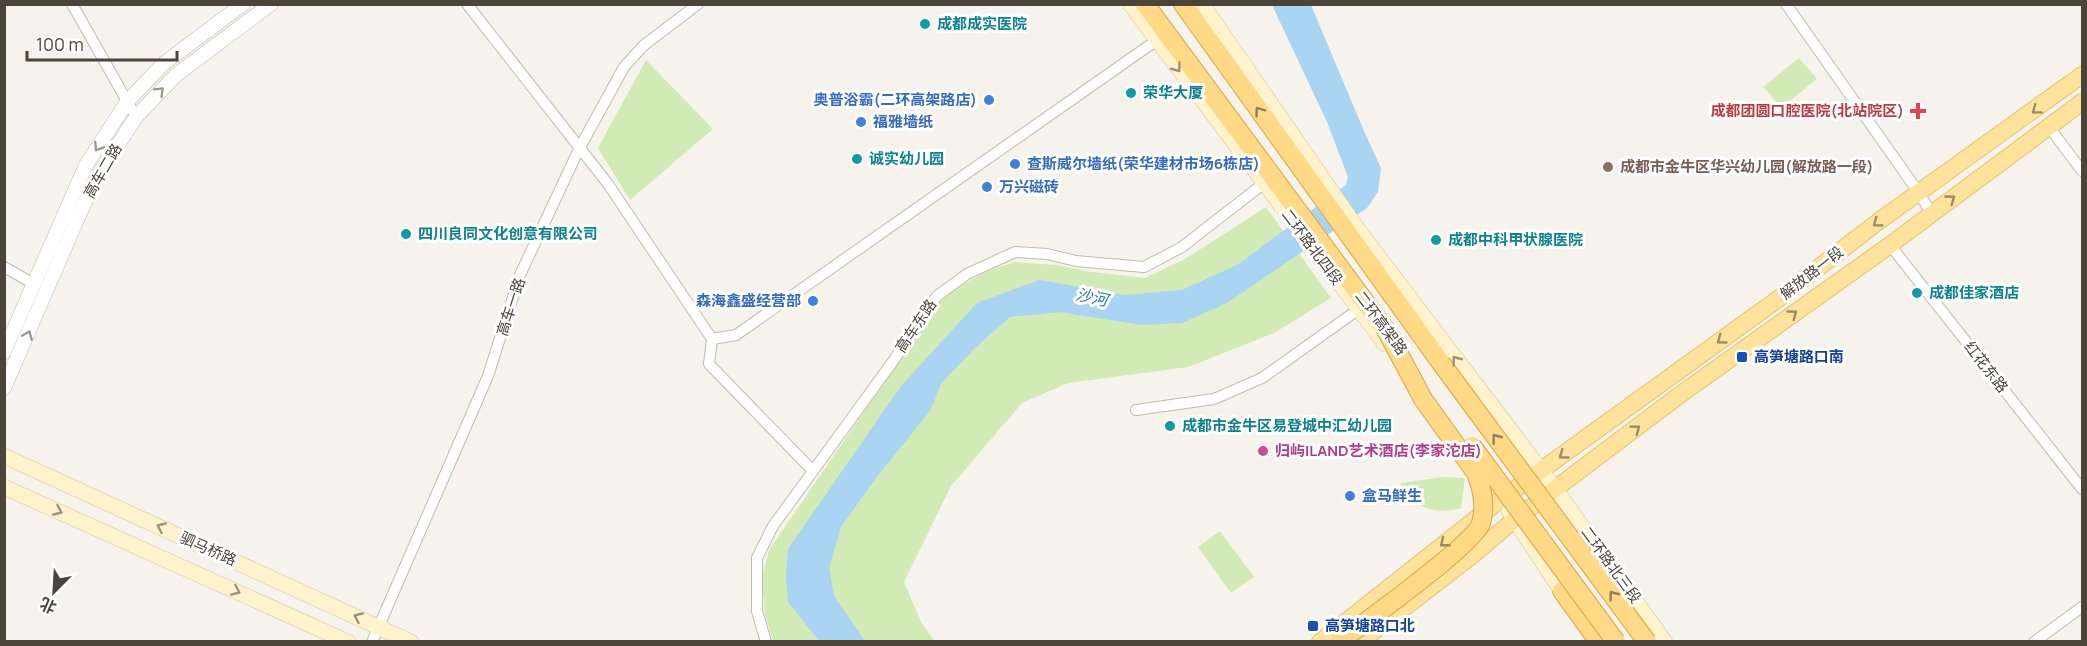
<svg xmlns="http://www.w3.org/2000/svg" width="2087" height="646" viewBox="0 0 2087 646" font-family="Manrope,'Noto Sans SC',sans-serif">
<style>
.green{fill:#d2eab5}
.water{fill:#a9d4f2}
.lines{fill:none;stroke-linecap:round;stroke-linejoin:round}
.minor-casing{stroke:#c2bbae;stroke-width:12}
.tertiary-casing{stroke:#c2bbae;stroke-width:15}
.secondary-casing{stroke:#d6c79b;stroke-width:16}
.primary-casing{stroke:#e6c16a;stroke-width:18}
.trunk-casing{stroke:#e0a43c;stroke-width:20}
.minor{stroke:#fff;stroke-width:10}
.tertiary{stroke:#fff;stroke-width:14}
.secondary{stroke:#fff3cd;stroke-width:15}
.primary{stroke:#ffe39c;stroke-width:16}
.trunk{stroke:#ffd985;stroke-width:18}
.trunk-bridge-casing{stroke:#e0a43c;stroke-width:20;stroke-linecap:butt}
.trunk-bridge{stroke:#ffd985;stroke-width:18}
.oneway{stroke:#9c937c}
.oneway2{stroke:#9c9892}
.oneway3{stroke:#9c8c66}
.oneway4{stroke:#938057}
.culture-dot{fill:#0f9aa8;stroke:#fff;stroke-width:2}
.shop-dot{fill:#3f7fe0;stroke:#fff;stroke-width:2}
.health-dot{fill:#e0444e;stroke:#fff;stroke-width:2}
.education-dot{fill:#8d6e63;stroke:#fff;stroke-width:2}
.transit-dot{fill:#1a4fb4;stroke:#fff;stroke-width:2}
.hotel-dot{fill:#d1479c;stroke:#fff;stroke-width:2}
.labels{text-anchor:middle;stroke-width:6;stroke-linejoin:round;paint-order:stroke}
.culture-label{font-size:15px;font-weight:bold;fill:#0d838f;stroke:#fff;text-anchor:start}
.shop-label{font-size:15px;font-weight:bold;fill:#366cbe;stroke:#fff;text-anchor:start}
.health-label{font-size:15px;font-weight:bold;fill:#be3a42;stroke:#fff;text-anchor:end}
.education-label{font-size:15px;font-weight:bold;fill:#785e54;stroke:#fff;text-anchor:start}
.street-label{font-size:15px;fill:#4b4439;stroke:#fff}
.transit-label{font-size:15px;font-weight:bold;fill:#164399;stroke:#fff;text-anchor:start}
.hotel-label{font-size:15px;font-weight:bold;fill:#b23c85;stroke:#fff;text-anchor:start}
.water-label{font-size:16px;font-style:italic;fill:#2e7ab2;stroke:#fff}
</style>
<rect width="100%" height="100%" fill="#f6f3ec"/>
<g class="green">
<path d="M1799,58L1817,79L1781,108L1763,87Z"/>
<path d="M646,60L713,129L630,200L598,148Z"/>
<path d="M1266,207L1331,298L1274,333L1188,367L1068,383L1022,403L951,486L904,582L922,624L935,641H773L765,615L762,578L769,550L938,304L956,288L988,271L1014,262L1056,265L1092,272L1145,278L1185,259Z"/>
<path d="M1443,477L1465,478L1461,508C1437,515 1416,508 1398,489L1401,483Z"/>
<path d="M1220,531L1254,577L1231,593L1198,547Z"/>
</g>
<path class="water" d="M1272,5H1311L1364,131L1381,168L1378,192L1367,208L1227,303L1182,323L1141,325L1060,312L1010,317L974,349L941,384L930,411L876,478L841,527L829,568L834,596L865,641H819L788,602L786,576L788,549L901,386L977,303L1039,280L1125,295L1182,290L1237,265L1346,185L1348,177L1327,122Z"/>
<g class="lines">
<defs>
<g id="minor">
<path d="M72,4L136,117"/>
<path d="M467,4L608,184L712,339L709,364L813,471"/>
<path d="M1786,4L1919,193L1931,213"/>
<path d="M2049,127L2082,171"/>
<path d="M1890,245L2082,489"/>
<path d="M4,267L34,284"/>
<path d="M712,339L736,335L1157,40"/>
<path d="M1136,410L1214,399L1262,378L1359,309"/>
<path d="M372,642L488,376L520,275L579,149L624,67L643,46L698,4"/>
<path d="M766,642L757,611V558L773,526L891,364L937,296L967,274L1015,252L1047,254L1076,261L1144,267L1182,247L1263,184"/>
<path d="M2034,642L2082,607"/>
</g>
<g id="tertiary">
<path d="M4,352L86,165L127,102L163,64L243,4"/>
<path d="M4,388L83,206L101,171L136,117L176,75L271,4"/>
</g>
<g id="secondary">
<path d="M1130,4L1385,344"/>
<path d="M1202,4L1359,231L1556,490L1665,642"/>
<path d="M4,456L411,642"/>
<path d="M4,487L348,642"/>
<path d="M1509,511L1568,601"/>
</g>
<g id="primary">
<path d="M1320,642L1500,500L1778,299L1879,221L2082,75"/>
<path d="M1360,642L1474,554L1515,519L1681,394L1890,245L2082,102"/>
</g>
<g id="trunk">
<path d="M1145,4L1394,341"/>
<path d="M1183,4L1441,363"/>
<path d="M1562,591L1599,642"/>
</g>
</defs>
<use href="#minor" class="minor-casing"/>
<use href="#tertiary" class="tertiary-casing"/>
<use href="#secondary" class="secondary-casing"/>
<use href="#primary" class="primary-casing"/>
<use href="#trunk" class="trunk-casing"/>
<use href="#minor" class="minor"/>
<use href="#tertiary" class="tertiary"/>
<use href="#secondary" class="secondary"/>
<use href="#primary" class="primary"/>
<use href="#trunk" class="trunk"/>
<defs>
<g id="trunk-bridge">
<path d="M1441,363L1647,642"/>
<path d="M1472,446L1616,642"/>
<path d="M1339,642C1363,623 1475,544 1481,523C1486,507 1482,488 1476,473L1423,399L1385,328"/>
</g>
</defs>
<use href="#trunk-bridge" class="trunk-bridge-casing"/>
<use href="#trunk-bridge" class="trunk-bridge"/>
</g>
<defs><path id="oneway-chevron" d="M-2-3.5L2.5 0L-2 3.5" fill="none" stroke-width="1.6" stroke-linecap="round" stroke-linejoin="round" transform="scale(1.5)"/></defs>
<g class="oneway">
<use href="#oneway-chevron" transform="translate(1177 68) rotate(53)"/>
<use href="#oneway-chevron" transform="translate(1456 360) rotate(-127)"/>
<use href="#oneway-chevron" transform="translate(58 511) rotate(24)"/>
<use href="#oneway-chevron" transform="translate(161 527) rotate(-156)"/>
<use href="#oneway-chevron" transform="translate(236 591) rotate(24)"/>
<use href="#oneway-chevron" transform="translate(358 617) rotate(-156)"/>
</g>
<g class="oneway2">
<use href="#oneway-chevron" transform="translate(160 91) rotate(-45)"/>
<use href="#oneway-chevron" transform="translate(98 147) rotate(123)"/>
<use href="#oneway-chevron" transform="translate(28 335) rotate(-67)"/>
</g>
<g class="oneway3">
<use href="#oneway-chevron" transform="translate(2036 110) rotate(143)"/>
<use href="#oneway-chevron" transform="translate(1951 199) rotate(-36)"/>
<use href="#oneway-chevron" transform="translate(1877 223) rotate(143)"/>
<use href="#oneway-chevron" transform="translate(1793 314) rotate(-36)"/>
<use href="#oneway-chevron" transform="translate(1721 340) rotate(144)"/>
<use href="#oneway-chevron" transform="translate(1636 429) rotate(-37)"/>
<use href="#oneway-chevron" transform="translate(1563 455) rotate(144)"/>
<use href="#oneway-chevron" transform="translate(1444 543) rotate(142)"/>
</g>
<g class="oneway4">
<use href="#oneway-chevron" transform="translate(1259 111) rotate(-126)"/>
<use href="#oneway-chevron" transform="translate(1496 438) rotate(-127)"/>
<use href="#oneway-chevron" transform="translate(1613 595) rotate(-127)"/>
</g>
<g class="culture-dot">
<circle cx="925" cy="24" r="6"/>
<circle cx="1131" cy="93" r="6"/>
<circle cx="857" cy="159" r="6"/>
<circle cx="406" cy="234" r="6"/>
<circle cx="1436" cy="240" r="6"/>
<circle cx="1917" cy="293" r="6"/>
<circle cx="1170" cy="426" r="6"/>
</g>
<g class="shop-dot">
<circle cx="989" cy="100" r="6"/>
<circle cx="861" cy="122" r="6"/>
<circle cx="1015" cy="164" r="6"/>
<circle cx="987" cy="187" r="6"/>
<circle cx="813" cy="301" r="6"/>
<circle cx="1350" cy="496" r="6"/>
</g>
<path class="health-dot" d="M1915 102h6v6h6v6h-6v6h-6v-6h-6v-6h6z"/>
<circle class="education-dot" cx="1608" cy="167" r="6"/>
<g class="transit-dot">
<rect x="1736" y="351" width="12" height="12" rx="3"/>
<rect x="1307" y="620" width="12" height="12" rx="3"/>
</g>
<circle class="hotel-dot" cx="1263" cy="451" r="6"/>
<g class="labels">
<g class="culture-label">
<text x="937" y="29">成都成实医院</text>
<text x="1143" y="98">荣华大厦</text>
<text x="869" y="164">诚实幼儿园</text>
<text x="418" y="239">四川良同文化创意有限公司</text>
<text x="1448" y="245">成都中科甲状腺医院</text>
<text x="1929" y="298">成都佳家酒店</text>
<text x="1182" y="431">成都市金牛区易登城中汇幼儿园</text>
</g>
<g class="shop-label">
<text x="977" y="105" text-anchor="end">奥普浴霸(二环高架路店)</text>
<text x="873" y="127">福雅墙纸</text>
<text x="1027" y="169">查斯威尔墙纸(荣华建材市场6栋店)</text>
<text x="999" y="192">万兴磁砖</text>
<text x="801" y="306" text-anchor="end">森海鑫盛经营部</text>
<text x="1362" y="501">盒马鲜生</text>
</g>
<g class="health-label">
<text x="1904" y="116">成都团圆口腔医院(北站院区)</text>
</g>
<g class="education-label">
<text x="1620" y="172">成都市金牛区华兴幼儿园(解放路一段)</text>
</g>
<g class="street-label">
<text transform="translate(103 171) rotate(-60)" y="5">高车二路</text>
<text transform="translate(1312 247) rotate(53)" y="5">二环路北四段</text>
<text transform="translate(1812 273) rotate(-38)" y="5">解放路一段</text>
<text transform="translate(511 307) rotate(-72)" y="5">高车一路</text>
<text transform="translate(1381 323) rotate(53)" y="5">二环高架路</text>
<text transform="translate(916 326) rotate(-56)" y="5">高车东路</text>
<text transform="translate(1986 367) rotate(52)" y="5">红花东路</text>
<text transform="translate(208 549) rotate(24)" y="5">驷马桥路</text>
<text transform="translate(1611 565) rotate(54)" y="5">二环路北三段</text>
</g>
<g class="transit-label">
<text x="1754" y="362">高笋塘路口南</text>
<text x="1325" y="631">高笋塘路口北</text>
</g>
<g class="hotel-label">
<text x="1275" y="456">归屿ILAND艺术酒店(李家沱店)</text>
</g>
<g class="water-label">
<text transform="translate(1092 297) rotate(12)" y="6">沙河</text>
</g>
</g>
<rect width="2087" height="646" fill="none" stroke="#4b4439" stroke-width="12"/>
<g transform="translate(54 592) rotate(204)" stroke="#ffffff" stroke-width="4.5" paint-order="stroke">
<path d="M0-4.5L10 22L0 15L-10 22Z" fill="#4b4439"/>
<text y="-9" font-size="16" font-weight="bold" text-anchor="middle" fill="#4b4439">北</text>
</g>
<path d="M27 51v9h150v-9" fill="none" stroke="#4b4439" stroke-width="3"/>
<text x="36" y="51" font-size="18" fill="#4b4439" stroke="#ffffff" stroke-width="4.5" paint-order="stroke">100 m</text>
</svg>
